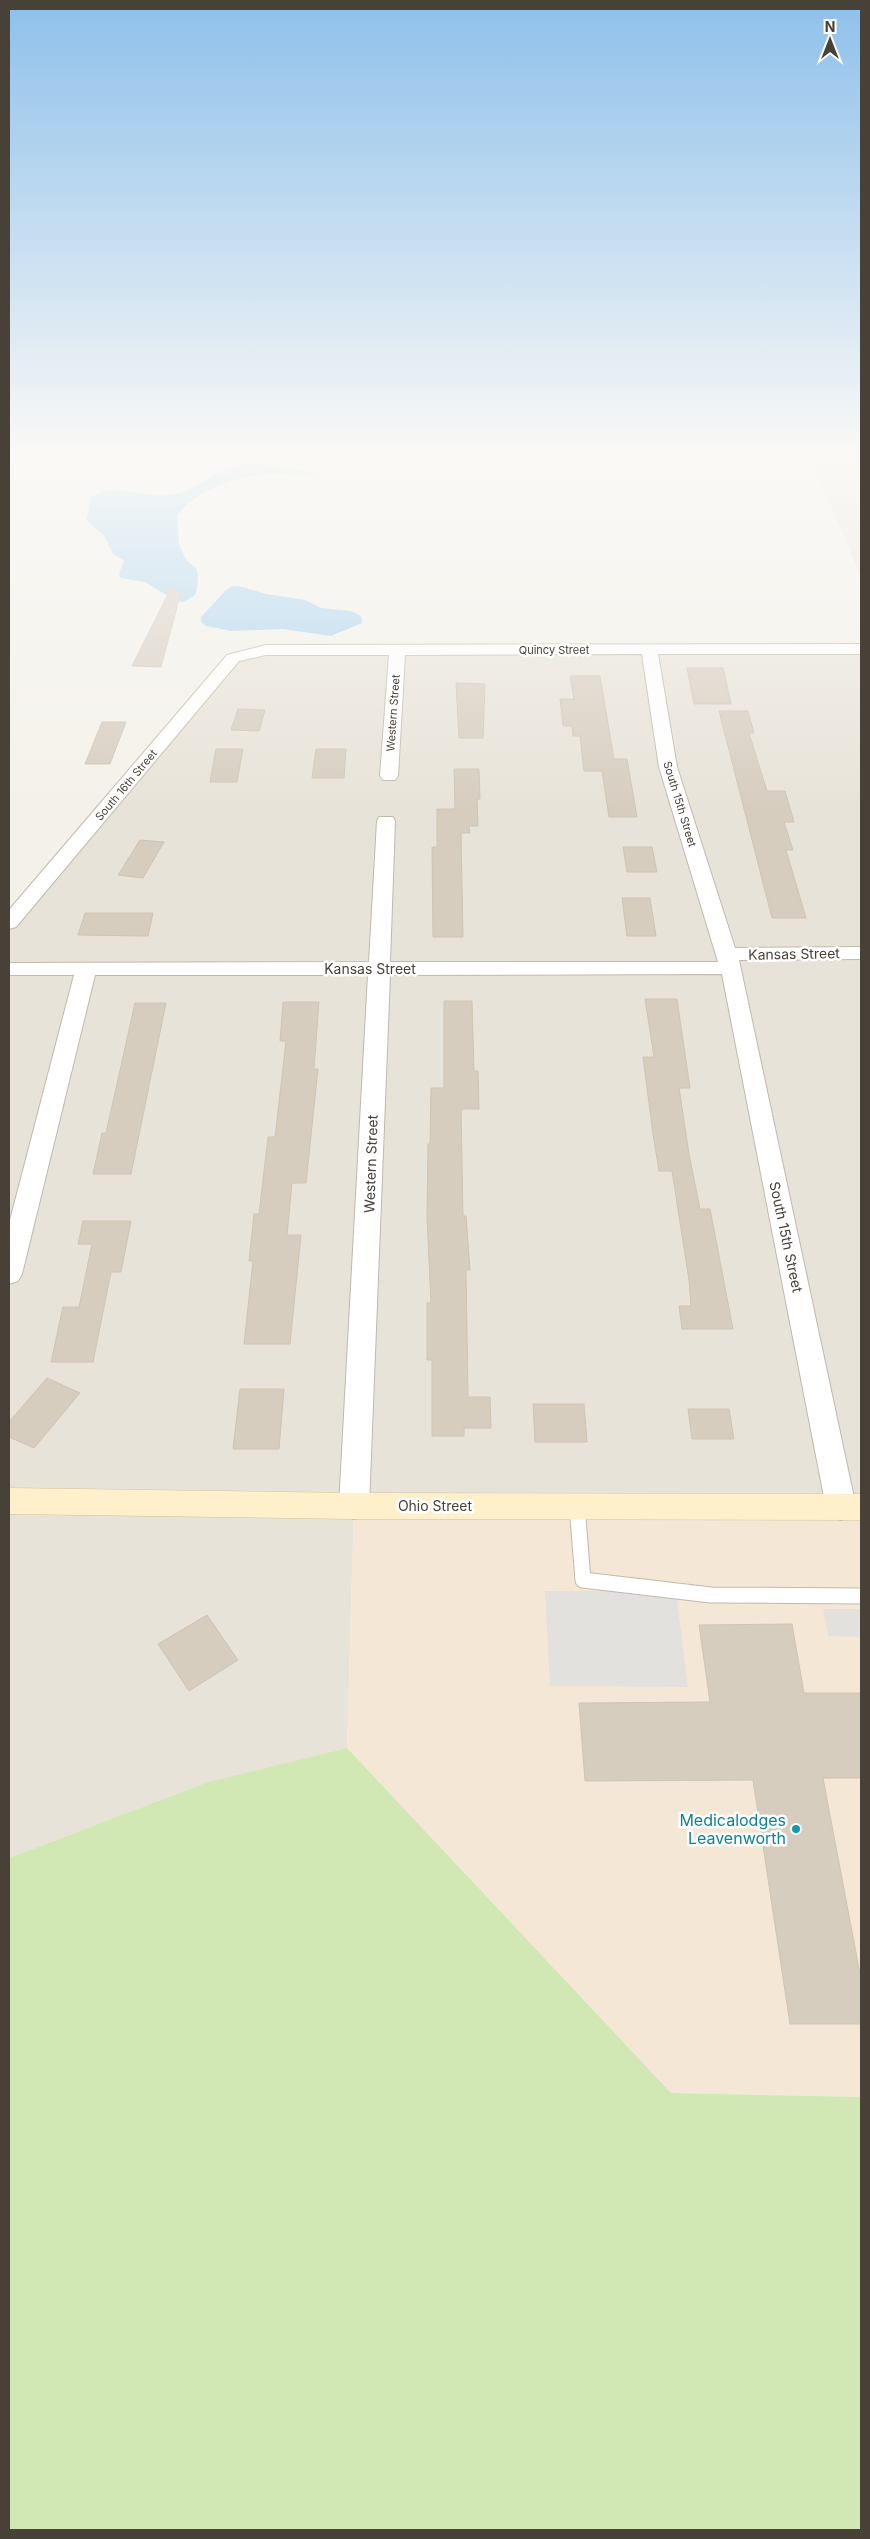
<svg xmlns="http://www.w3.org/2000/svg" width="870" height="2539" viewBox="0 0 870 2539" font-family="Inter,sans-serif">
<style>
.residential{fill:#e8e3d8}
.commercial{fill:#f5e7d6}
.green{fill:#d1e7b4}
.parking{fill:#e3e1de}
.water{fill:#a8d3ef}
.building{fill:#d6cdbf;stroke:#d0c4b3}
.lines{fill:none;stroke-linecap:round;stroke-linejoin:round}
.lane-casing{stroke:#c0b9ac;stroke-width:17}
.street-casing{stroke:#c0b9ac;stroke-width:2}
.secondary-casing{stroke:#d3c39a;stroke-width:1}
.lane{stroke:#fff;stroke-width:15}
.street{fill:#fff;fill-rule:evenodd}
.secondary{fill:#fdf0cb;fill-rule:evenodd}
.culture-dot{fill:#0f9aa8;stroke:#fff;stroke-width:2}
.labels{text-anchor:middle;stroke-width:5;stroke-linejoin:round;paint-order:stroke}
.far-street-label{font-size:11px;fill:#484138;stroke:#fff}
.street-label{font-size:14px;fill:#484138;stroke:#fff}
.near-culture-label{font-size:16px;fill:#0d838f;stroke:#fff;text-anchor:end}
</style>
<rect width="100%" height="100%" fill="#f4f1ea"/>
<g class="residential">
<path d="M408,454H861V577L812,462L407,460Z"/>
<path d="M861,649V1507L354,1506L347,1748L208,1782L9,1858V923L233,658L266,650Z"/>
</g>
<path class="commercial" d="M354,1506L861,1507V2097L671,2093L347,1748Z"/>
<path class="green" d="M347,1748L671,2093L861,2097V2530H9V1858L208,1782Z"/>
<g class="parking">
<path d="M545,1591H676L688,1687L550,1686Z"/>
<path d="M823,1609H861V1637L828,1636Z"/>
</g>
<g class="water">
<path d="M248,462L313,472L315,475C302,477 289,474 277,474C240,475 201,487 177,515L179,545L187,561L196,568L198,575L197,590L194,596L183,602L176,601L145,582L121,578L119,574L124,560L113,554L105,537L87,520L90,498C112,482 146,498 170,495C199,491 219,466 248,462Z"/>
<path d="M232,586H239L266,594L305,600L321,608L351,611L361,616L362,623L331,636L283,629L232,631L206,626L201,622V617L226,590Z"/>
</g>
<g class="building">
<path d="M171,588L181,592L161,667L132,666Z"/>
<path d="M687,668H723L731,704H694Z"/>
<path d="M570,676H600L614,759H627L637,817H609L602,771H584L580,736H573L572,726H563L560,699H574Z"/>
<path d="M456,683L485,684L483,738H459Z"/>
<path d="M238,709L265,710L259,731L231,730Z"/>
<path d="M719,711H748L754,733H749L767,791H785L794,822H784L793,850H786L806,918H772Z"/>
<path d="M102,722H126L110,764H85Z"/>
<path d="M216,749H243L237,782H210Z"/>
<path d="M316,749H346L344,778H312Z"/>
<path d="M454,769H479L480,799H477L478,826H469L470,833H461L463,937H433L432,847H437V809H455Z"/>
<path d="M140,840L164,842L143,878L118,875Z"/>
<path d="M623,847H652L657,872H627Z"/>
<path d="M622,898H650L656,936H627Z"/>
<path d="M85,913H153L148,936L78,935Z"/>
<path d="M645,999H677L690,1088H679L689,1154L700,1209H710L733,1329H682L679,1306H691L689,1280L672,1171H659L653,1134L643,1057H654Z"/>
<path d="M444,1001H472L474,1071H478L479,1109H461L463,1216H466L470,1270H466L468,1397H490L491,1428H464V1436H432V1360H427V1303H431L427,1217L428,1144H430L431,1088H444Z"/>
<path d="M283,1002H319L314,1069H318L306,1183H292L287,1235H301L290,1344H244L253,1261H249L254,1214H259L268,1137H275L286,1041H280Z"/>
<path d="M135,1003H166L131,1174H93L102,1133H106Z"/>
<path d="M83,1221H131L121,1272H111L93,1362H51L63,1307H79L92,1244H78Z"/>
<path d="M47,1378L80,1393L34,1448L9,1437V1422Z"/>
<path d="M240,1389H284L279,1449H233Z"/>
<path d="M533,1404H584L587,1442H535Z"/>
<path d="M688,1409H729L734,1439H692Z"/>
<path d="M207,1615L238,1660L189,1691L158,1644Z"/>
<path d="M792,1624L804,1693H861V1778H823L861,1979V2024H790L753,1780L585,1781L579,1703L710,1702L699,1625Z"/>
</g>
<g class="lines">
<defs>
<path id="lane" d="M577,1506L583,1580L711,1595L861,1596"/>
<path id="street" d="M861,644V654H658L677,767L735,948L861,947V959L739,960L856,1507L852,1516L841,1520L830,1516L826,1507L722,974L390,975L369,1506L365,1515L354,1519L343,1515L339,1506L368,975H95L22,1274L18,1281L9,1284V1224L74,975H9V963L369,962L377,821L379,817H393L395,821L390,962H718L659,767L642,654L405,655L398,776L395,780H383L380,776L389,655H266L239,661L16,927L9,929V910L227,655L266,645Z"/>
<path id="secondary" d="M9,1488L354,1493L861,1494V1520L354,1519L9,1514Z"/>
</defs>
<use href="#lane" class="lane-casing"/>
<use href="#street" class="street-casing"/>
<use href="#secondary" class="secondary-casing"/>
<use href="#lane" class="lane"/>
<use href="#street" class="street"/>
<use href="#secondary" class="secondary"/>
</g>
<linearGradient id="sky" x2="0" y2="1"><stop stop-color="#8ec0eb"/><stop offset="0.56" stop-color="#faf9f6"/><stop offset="1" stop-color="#faf9f6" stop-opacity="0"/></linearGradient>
<rect width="870" height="810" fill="url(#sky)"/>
<circle class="culture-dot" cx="796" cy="1829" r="5"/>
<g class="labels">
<g class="far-street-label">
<text x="554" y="654">Quincy Street</text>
<text transform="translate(393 713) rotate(-86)" y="4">Western Street</text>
<text transform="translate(126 785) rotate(-50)" y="4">South 16th Street</text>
<text transform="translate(680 804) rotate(73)" y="4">South 15th Street</text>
</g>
<g class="street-label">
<text transform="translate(794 954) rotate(-1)" y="5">Kansas Street</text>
<text x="370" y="974">Kansas Street</text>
<text transform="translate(371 1164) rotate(-88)" y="5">Western Street</text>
<text transform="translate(786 1237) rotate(78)" y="5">South 15th Street</text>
<text x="435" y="1511">Ohio Street</text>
</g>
<g class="near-culture-label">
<text x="786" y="1826">Medicalodges<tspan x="786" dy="18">Leavenworth</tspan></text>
</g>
</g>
<rect width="870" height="2539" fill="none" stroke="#484138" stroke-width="20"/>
<g transform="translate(830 40)" stroke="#ffffff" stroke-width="4" paint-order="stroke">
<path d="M0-4L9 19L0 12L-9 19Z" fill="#484138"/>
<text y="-8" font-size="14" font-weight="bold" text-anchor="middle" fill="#484138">N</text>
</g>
</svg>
